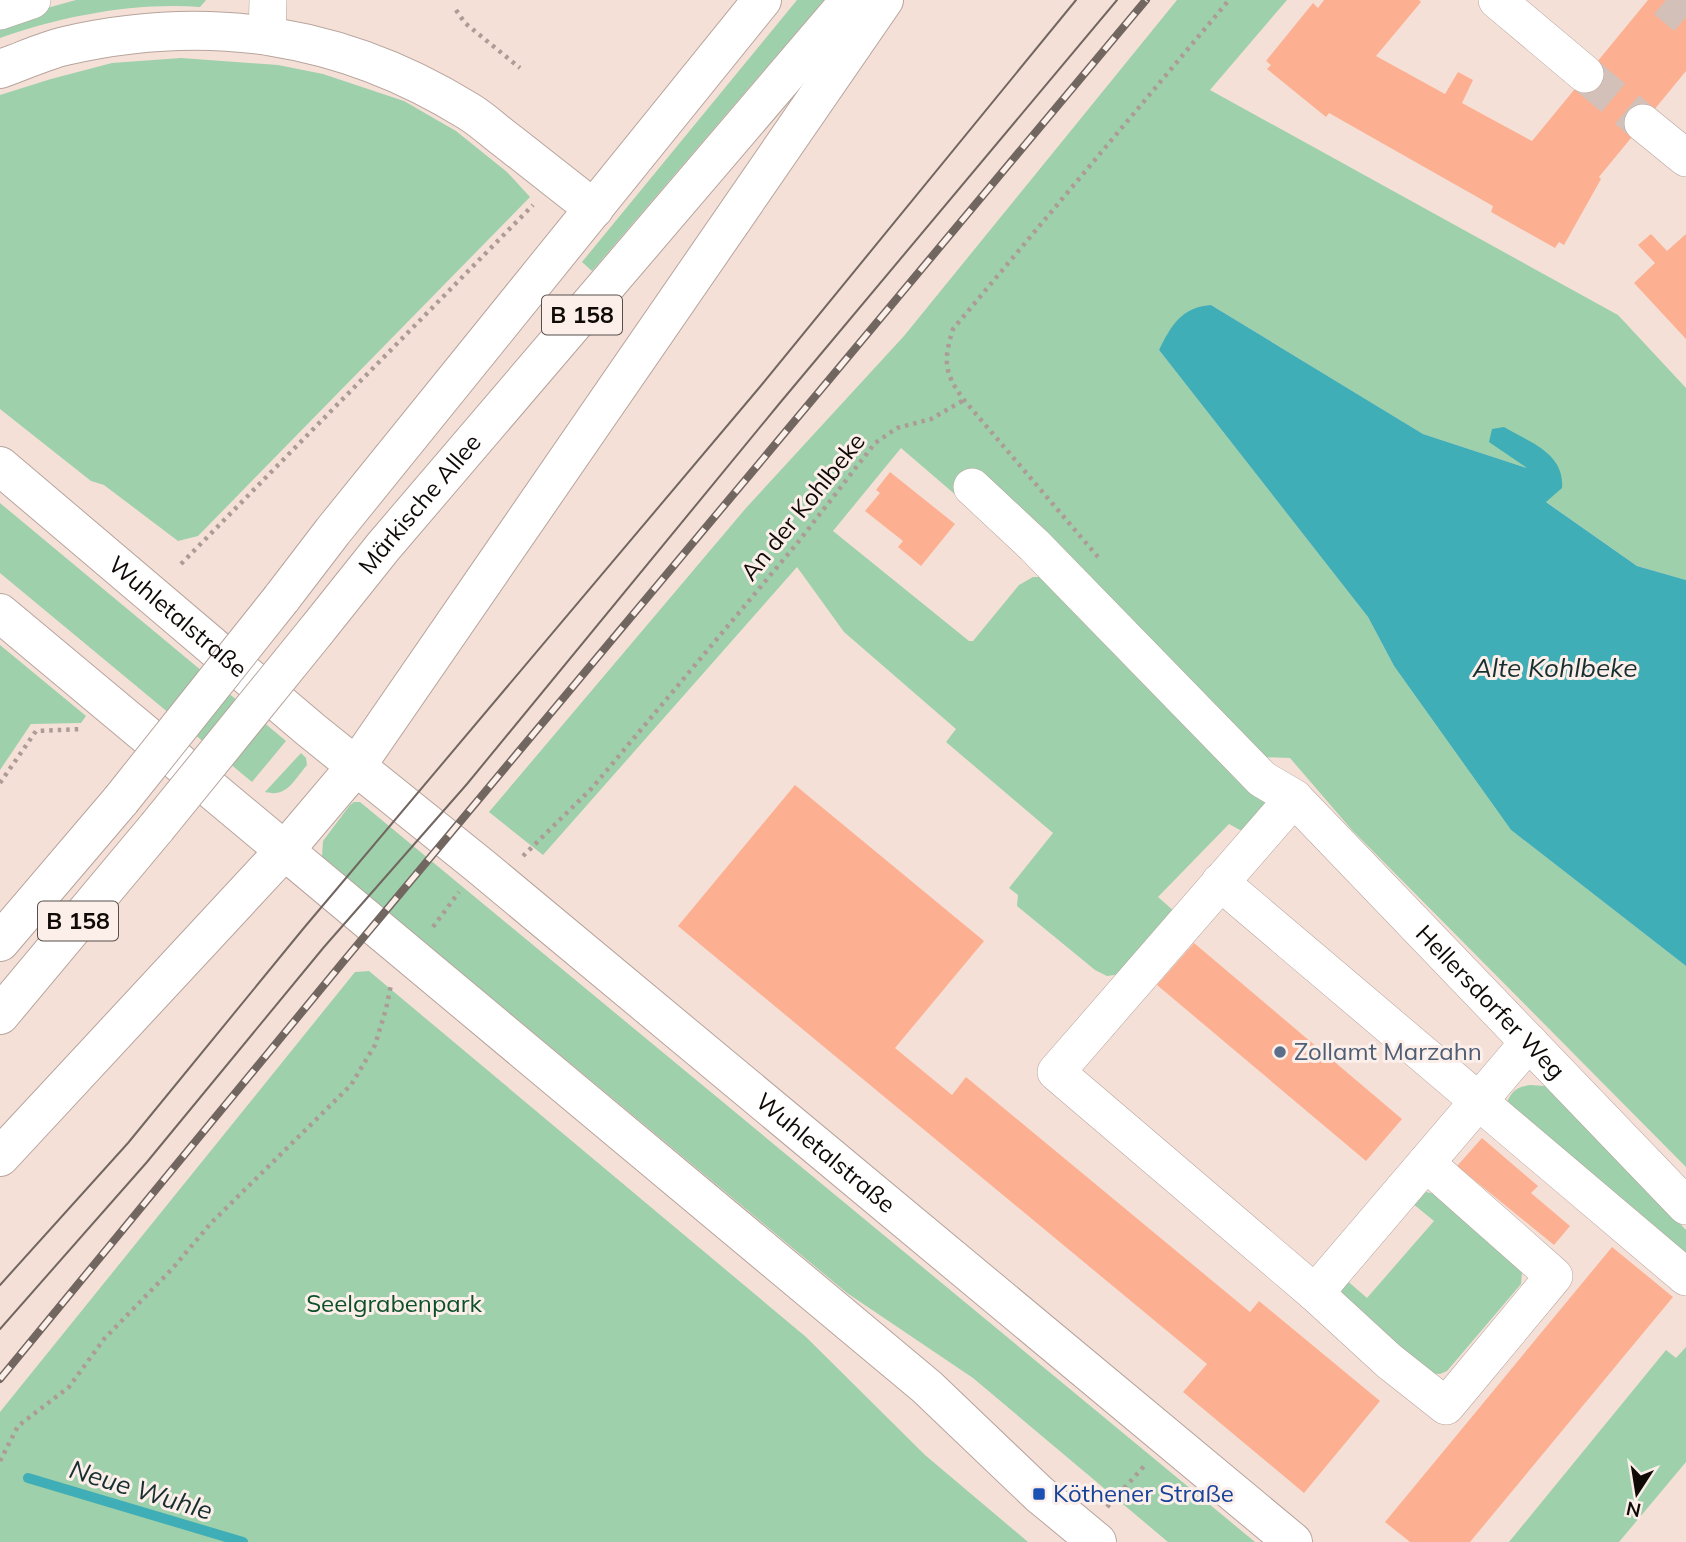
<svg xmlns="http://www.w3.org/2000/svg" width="1686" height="1542" viewBox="0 0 1686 1542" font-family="Mulish,sans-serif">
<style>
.green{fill:#9dd0ab}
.water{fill:#40aeb6}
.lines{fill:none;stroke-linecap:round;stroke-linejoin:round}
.stream{stroke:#40aeb6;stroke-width:10}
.building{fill:#fcb091}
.minor-tunnel{stroke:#d3c0b9;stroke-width:37;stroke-dasharray:37 18;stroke-linecap:butt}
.minor-casing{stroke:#b7a49c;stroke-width:38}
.major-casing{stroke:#b7a49c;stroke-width:40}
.path{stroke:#ad9c96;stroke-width:4.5;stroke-dasharray:3.5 5;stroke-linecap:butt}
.minor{stroke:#fff;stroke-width:37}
.major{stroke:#fff;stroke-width:38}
.tram{stroke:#726661;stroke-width:2}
.rail-casing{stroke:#726661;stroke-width:8}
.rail{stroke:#fcefea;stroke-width:5;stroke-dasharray:16;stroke-linecap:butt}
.major-bridge-casing{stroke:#b7a49c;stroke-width:40;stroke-linecap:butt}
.major-bridge{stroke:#fff;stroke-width:38}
.service-dot{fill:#5c6f8a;stroke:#fcefea;stroke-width:2.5}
.transit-dot{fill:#1a4fb4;stroke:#fcefea;stroke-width:2.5}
.labels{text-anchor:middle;stroke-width:6;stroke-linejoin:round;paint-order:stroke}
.shield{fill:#fcefea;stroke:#574f4b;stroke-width:2}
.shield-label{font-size:23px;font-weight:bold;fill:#100a07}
.street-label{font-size:24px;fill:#100a07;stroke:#fcefea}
.service-label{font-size:24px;fill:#4e5e75;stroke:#fcefea;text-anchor:start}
.park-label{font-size:24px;fill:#0c502a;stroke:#fcefea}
.transit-label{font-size:24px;fill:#164399;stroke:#fcefea;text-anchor:start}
.water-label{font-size:26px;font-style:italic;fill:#172f31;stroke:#fcefea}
</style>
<rect width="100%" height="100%" fill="#f5e0d8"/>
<g class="green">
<path d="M76,0H206L200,7C136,2 61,16 0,38V21Z"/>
<path d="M797,0H824L592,271L582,262Z"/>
<path d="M1177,0H1287L1210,90L1618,315L1686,388V580L1637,566L1545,501L1530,469L1423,434L1211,305C1181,307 1172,326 1159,350L1368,617L1394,666L1511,830L1686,966V1167L1352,830L1290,758L1261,757L901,448L833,531L969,641H973L1019,585L1033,577H1048L1269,804L1248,829L1240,830L1229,824L1158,897L1175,912L1121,974L1107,976L1095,970L1017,906L1018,895L1009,888L1053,833L946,742L956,729L844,632L797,567L543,855L489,812L746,508L904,336Z"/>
<path d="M181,58L278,65L323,74L404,101L456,131L507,172L530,197L198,536L178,541L104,485L91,481L0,409V95L51,79L112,63Z"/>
<path d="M0,503L286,741L252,782L0,573Z"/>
<path d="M0,645L86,716L81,723L31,724L0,770Z"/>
<path d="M301,753L306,758L307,765C294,780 287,798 265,792Z"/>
<path d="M354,802H360L1255,1542H1168L973,1378L847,1293L322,857L323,841L350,805Z"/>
<path d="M369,971L806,1337L925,1455L1028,1542H0V1412L355,972Z"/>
<path d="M1530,1085L1545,1086L1556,1093L1686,1230V1266L1505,1107C1510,1093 1515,1087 1530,1085Z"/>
<path d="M1426,1192L1435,1194L1516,1261L1522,1272L1521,1284L1447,1371L1440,1374L1426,1373L1343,1304L1342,1291L1344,1278L1367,1298L1434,1221L1412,1203Z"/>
<path d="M1686,1347V1462L1619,1542H1509L1666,1350L1676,1358Z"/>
</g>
<path class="water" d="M1211,305L1423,434L1527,468L1489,442L1492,429L1504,427C1529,442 1565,453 1562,488L1546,502L1637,566L1686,580V966L1511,830L1394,666L1368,617L1159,350C1171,326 1181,307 1211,305Z"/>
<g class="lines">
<path class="stream" d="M28,1478L243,1542"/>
</g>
<g class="building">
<path d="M1324,0H1419L1421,2L1376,56L1445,94L1458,72L1473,80L1462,103L1532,141L1648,0H1686V71L1599,177L1601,179L1564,245L1559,242L1555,248L1491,212L1493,206L1329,113L1326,117L1267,69L1271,65L1266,61L1313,3L1318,8Z"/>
<path d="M1651,234L1667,251L1686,234V339L1634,283L1655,263L1638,245Z"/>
<path d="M890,472L955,524L921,566L898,547L903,541L865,511L880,493L876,490Z"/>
<path d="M795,785L984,941L895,1048L952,1095L966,1077L1250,1312L1259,1301L1380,1401L1304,1493L1183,1392L1207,1364L678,926Z"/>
<path d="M1194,943L1402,1119L1366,1161L1157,985Z"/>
<path d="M1482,1138L1538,1186L1531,1193L1570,1226L1554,1245L1457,1166Z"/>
<path d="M1612,1247L1673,1297L1470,1542H1410L1385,1522Z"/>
</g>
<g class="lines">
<g class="minor-tunnel">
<path d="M1666,0L1686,17"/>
<path d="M1585,74L1643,123"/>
</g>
<defs>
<g id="minor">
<path d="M1497,0L1585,74"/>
<path d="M0,11L32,0"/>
<path d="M267,36L268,0"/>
<path d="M1643,123L1686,158"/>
<path id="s1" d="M972,487L1034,545L1262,779L1294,798L1686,1206"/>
<path d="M1294,798L1056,1072L1315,1293L1529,1042"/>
<path d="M1220,882L1686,1277"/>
<path d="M1315,1293L1389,1361L1446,1406L1554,1276L1426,1163"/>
</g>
<g id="major">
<path d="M0,69C21,62 43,51 65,46C209,13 342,33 468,111C483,120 496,133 510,143C538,165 566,187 594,209"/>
<path id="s2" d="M0,466L311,730L479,865L1293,1542"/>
<path d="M281,599L333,531L762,0"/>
<path d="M0,613L927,1387L1039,1494L1097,1542"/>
<path id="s3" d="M316,631L383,547L850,0"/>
<path d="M0,942L121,800"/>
<path d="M0,1015L157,827"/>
<path d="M0,1157L285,850L357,765L884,0"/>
</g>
</defs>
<use href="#minor" class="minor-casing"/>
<use href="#major" class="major-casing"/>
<g class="path">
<path d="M456,10L465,23L520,68"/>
<path d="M1098,557L964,400C944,373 943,361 953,329L1229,0"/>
<path d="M181,564L533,205"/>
<path d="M0,783L36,731L82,729"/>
<path d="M523,856L592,788L799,541L875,443L897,428L931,419L964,400"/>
<path d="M433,927L459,892"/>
<path d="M0,1461L18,1426L69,1387L104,1339L172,1269L211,1223L351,1085L375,1045L386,1009L391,985"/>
<path d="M1107,1507L1146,1464"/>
</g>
<use href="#minor" class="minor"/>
<use href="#major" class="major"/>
<g class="tram">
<path d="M0,1285L128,1143L303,929L759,388L1076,0"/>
<path d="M0,1329L147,1162L324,947L467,784L779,404L1117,0"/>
</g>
<defs>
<path id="rail" d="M0,1379L343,962L1146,0"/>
</defs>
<use href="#rail" class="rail-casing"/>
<use href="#rail" class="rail"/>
<defs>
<g id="major-bridge">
<path d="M121,800L281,599"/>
<path d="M157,827L316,631"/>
</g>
</defs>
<use href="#major-bridge" class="major-bridge-casing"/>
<use href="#major-bridge" class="major-bridge"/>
</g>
<circle class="service-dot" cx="1280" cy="1052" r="7"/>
<rect class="transit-dot" x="1032" y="1487" width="14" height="14" rx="3.5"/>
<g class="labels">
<g class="shield">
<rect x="542" y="295.5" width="80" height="39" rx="5"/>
<rect x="38" y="901.5" width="80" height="39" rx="5"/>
</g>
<g class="shield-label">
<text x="582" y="323">B 158</text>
<text x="78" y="929">B 158</text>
</g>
<g class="street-label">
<text dy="8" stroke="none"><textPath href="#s3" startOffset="164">Märkische Allee</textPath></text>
<text transform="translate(803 507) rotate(-51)" y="8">An der Kohlbeke</text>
<text dy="8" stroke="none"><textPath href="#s2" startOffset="233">Wuhletalstraße</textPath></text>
<text dy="8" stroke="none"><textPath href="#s1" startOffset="732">Hellersdorfer Weg</textPath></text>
<text dy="8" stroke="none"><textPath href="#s2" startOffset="1074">Wuhletalstraße</textPath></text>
</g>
<g class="service-label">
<text x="1294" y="1060">Zollamt Marzahn</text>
</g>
<g class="park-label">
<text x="394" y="1312">Seelgrabenpark</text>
</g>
<g class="transit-label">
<text x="1053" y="1502">Köthener Straße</text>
</g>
<g class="water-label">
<text x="1555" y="677">Alte Kohlbeke</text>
<text transform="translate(141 1490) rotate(17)" y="9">Neue Wuhle</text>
</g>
</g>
<g transform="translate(1637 1493) rotate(192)" stroke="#fcefea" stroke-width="5" paint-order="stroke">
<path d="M0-5L12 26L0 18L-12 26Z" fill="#100a07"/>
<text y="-10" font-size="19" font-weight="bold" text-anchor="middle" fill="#100a07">N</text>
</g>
</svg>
